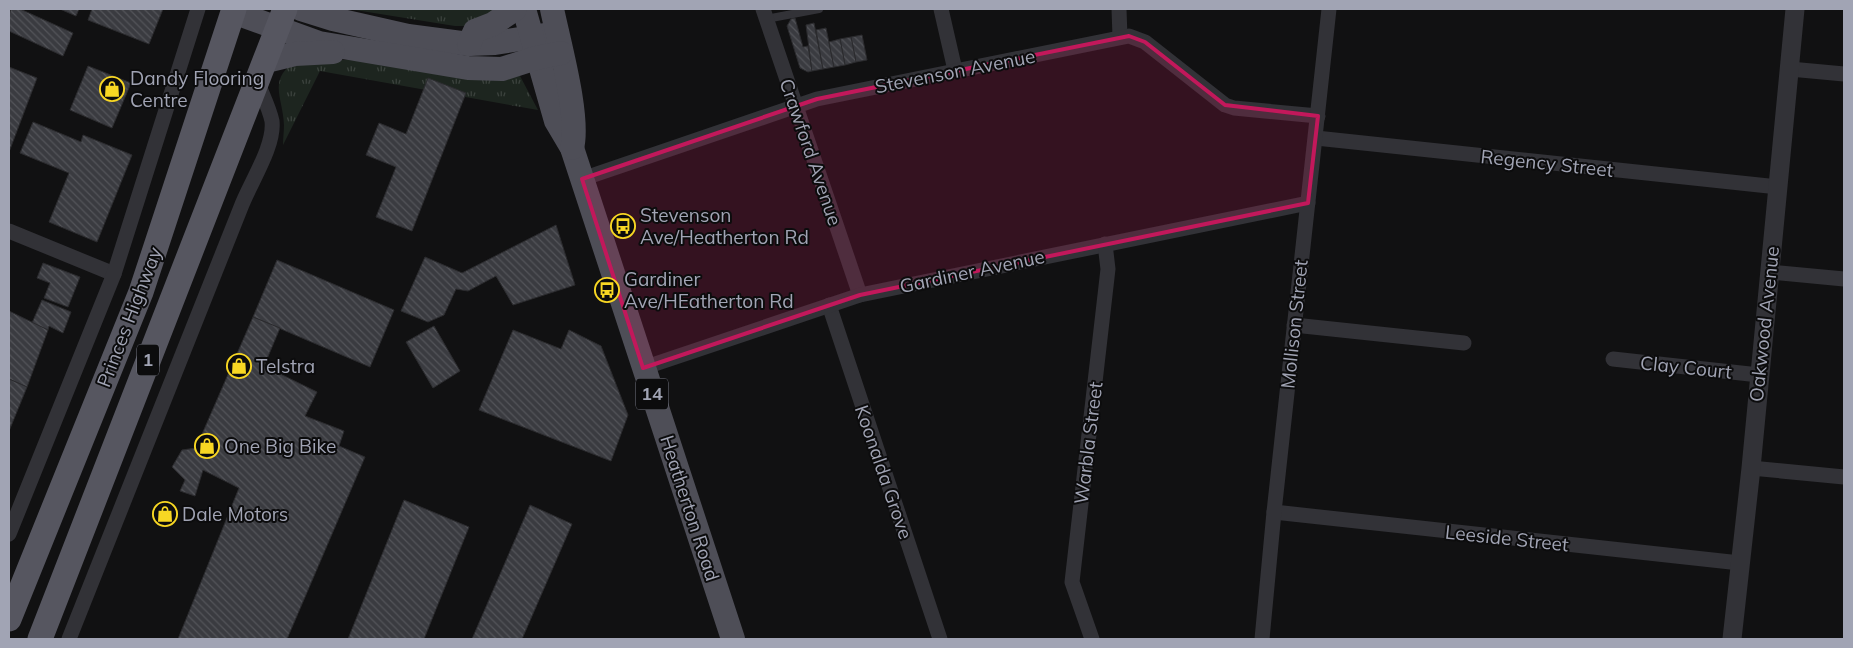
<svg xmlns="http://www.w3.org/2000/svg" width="1853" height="648" viewBox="0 0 1853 648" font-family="Mulish,sans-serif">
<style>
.grass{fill:url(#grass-tufts)}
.building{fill:url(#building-back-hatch);stroke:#2b2b2e}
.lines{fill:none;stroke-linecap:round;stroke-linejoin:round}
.service{stroke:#323237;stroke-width:8}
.minor{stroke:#323237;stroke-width:15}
.tertiary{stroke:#323237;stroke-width:19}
.primary{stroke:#4e4e57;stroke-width:24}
.trunk{stroke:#565660;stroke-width:25}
.marked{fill:#c2185b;fill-opacity:0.2;stroke:#c2185b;stroke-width:4;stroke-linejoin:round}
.labels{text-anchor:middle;stroke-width:4;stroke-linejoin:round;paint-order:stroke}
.shield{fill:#0c0c0d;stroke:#747682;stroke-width:1}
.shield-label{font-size:18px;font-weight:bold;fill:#a1a4b4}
.street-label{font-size:19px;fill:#a1a4b4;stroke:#0c0c0d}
.poi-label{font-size:19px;fill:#a1a4b4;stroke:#0c0c0d;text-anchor:start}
</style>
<defs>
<pattern id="grass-tufts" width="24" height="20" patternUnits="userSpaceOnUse" patternTransform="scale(1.25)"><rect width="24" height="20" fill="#1d251f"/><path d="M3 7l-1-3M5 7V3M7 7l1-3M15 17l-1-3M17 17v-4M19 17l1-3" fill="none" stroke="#3b423d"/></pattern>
<pattern id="building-back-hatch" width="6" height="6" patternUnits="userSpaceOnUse" patternTransform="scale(1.25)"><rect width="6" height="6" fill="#3a3b40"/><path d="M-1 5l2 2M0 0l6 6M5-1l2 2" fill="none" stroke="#535459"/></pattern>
</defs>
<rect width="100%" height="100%" fill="#111112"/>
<g class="grass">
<path d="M349,9H503L471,26H455Z"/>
<path d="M299,59L348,60L520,76L538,110L320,71L283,145C283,138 284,132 284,125C283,96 266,79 299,59Z"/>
</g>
<g class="building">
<path d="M11,9H20L73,33L63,56L9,31V15Z"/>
<path d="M60,9H79L76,16Z"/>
<path d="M92,9H163L149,44L88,20Z"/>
<path d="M795,18L803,47L808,46L812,71L808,72L800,68L787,26L791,19Z"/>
<path d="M814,23L823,69L812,71L806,25Z"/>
<path d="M826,28L834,67L823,69L816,30Z"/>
<path d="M862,35L867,60L856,62L851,37Z"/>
<path d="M851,37L856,62L845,65L840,39Z"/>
<path d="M840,39L845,65L834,67L829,42Z"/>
<path d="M88,66L131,83L112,128L70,110Z"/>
<path d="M9,67L37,78L9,152Z"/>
<path d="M428,78L466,93L412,231L376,217L396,167L366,155L379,123L406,134Z"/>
<path d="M33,122L81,142L83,135L132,155L97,242L49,222L69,173L20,153Z"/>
<path d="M556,225L575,285L513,305L496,276L468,291L456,289L444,315L428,322L401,311L425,257L462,273Z"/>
<path d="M277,260L394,310L370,367L253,317Z"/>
<path d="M43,263L80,277L68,307L44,298L50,283L37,278Z"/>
<path d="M42,300L71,312L63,333L49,326L48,330L32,323Z"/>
<path d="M9,311L48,330L27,387L9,379Z"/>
<path d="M253,317L280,328L264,366L317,392L305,416L344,431L339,446L365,457L287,639H178L239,488L203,470L195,496L180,491L185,480L172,467L182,450L196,448Z"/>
<path d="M434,326L460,371L433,388L406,342Z"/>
<path d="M513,330L561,349L569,330L601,346L628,415L611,461L479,410Z"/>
<path d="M9,379L27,387L9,431Z"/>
<path d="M404,500L469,527L424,639H348Z"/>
<path d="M530,505L572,524L522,639H472Z"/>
</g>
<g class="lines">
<path class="service" d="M766,19L819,9"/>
<g class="minor">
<path d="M763,9L860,295"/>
<path d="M941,9L955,70"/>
<path d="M1119,9L1120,37"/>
<path d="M1790,69L1844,74"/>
<path d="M1316,138L1778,187"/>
<path d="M582,179L817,99L1129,36L1145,42L1225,105L1234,108L1318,116"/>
<path d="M9,231L114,274"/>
<path d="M1770,272L1844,279"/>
<path d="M829,305L940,639"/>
<path d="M1294,325L1464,343"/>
<path d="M1613,359L1759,375"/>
<path d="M643,368L860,295L1308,203"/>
<path d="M1751,468L1844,477"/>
<path d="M1274,512L1740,563"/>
<path d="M9,534L114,274L198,9"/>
<path d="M69,639L241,207C250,183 275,146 272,121C269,107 262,94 257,81"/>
<path d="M1092,639L1072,582L1108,269L1105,244"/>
<path d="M1262,639L1274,512L1329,9"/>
</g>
<path class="tertiary" d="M1732,639L1751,468L1795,9"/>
<g class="primary">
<path d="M301,9L333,19L408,36L469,44L495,43L557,33"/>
<path d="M524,9L556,121L572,148L733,639"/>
<path d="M552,9C559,43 580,117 572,148"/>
<path d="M233,12L319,43L468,68L502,69L536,58L561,53"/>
<path d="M469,44L475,31L493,24L515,9"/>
<path d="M266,61L295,54L333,52"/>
</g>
<g class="trunk">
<path d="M9,619L141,292L234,9"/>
<path d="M40,639L285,9"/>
</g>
</g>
<path class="marked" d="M1129,36L1145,42L1225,105L1318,116L1308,203L860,295L643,368L582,179L817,99Z"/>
<defs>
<symbol id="shop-ring" viewBox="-11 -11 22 22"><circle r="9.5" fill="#0c0c0d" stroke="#f8d723" stroke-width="1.5"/><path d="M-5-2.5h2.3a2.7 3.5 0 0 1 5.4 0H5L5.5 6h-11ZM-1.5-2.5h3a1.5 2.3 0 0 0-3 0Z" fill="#f8d723"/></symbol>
<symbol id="bus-ring" viewBox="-11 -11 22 22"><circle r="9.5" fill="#0c0c0d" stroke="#f8d723" stroke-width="1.5"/><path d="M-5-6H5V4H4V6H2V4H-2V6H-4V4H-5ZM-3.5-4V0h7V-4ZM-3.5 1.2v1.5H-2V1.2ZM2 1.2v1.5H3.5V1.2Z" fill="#f8d723"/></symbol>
</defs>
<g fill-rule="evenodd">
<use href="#shop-ring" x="98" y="75" width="28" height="28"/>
<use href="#bus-ring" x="609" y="212" width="28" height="28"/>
<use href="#bus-ring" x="593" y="276" width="28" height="28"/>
<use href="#shop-ring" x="225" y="352" width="28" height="28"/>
<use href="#shop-ring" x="193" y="432" width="28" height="28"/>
<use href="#shop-ring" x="151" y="500" width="28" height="28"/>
</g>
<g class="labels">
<g class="shield">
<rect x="137" y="344.5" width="22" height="31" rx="4"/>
<rect x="636" y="378.5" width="32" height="31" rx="4"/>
</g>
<g class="shield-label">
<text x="148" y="366">1</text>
<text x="652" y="400">14</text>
</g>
<g class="street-label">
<text transform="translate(955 71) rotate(-11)" y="7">Stevenson Avenue</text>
<text transform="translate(811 152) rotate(71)" y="7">Crawford Avenue</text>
<text transform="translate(1547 163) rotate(6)" y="7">Regency Street</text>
<text transform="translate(972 271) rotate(-12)" y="7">Gardiner Avenue</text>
<text transform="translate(129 317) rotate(-69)" y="7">Princes Highway</text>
<text transform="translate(1294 324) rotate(-84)" y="7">Mollison Street</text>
<text transform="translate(1764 324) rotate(-84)" y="7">Oakwood Avenue</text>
<text transform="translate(1686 367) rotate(6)" y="7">Clay Court</text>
<text transform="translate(1088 443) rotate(-83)" y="7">Warbla Street</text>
<text transform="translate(884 472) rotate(71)" y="7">Koonalda Grove</text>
<text transform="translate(690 508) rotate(72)" y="7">Heatherton Road</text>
<text transform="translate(1507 538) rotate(6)" y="7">Leeside Street</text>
</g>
<g class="poi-label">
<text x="130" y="85">Dandy Flooring<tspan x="130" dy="22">Centre</tspan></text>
<text x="640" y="222">Stevenson<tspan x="640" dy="22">Ave/Heatherton Rd</tspan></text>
<text x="624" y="286">Gardiner<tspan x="624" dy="22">Ave/HEatherton Rd</tspan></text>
<text x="256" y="373">Telstra</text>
<text x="224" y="453">One Big Bike</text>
<text x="182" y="521">Dale Motors</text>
</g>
</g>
<rect width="1853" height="648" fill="none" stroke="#a1a4b4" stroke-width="20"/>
</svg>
